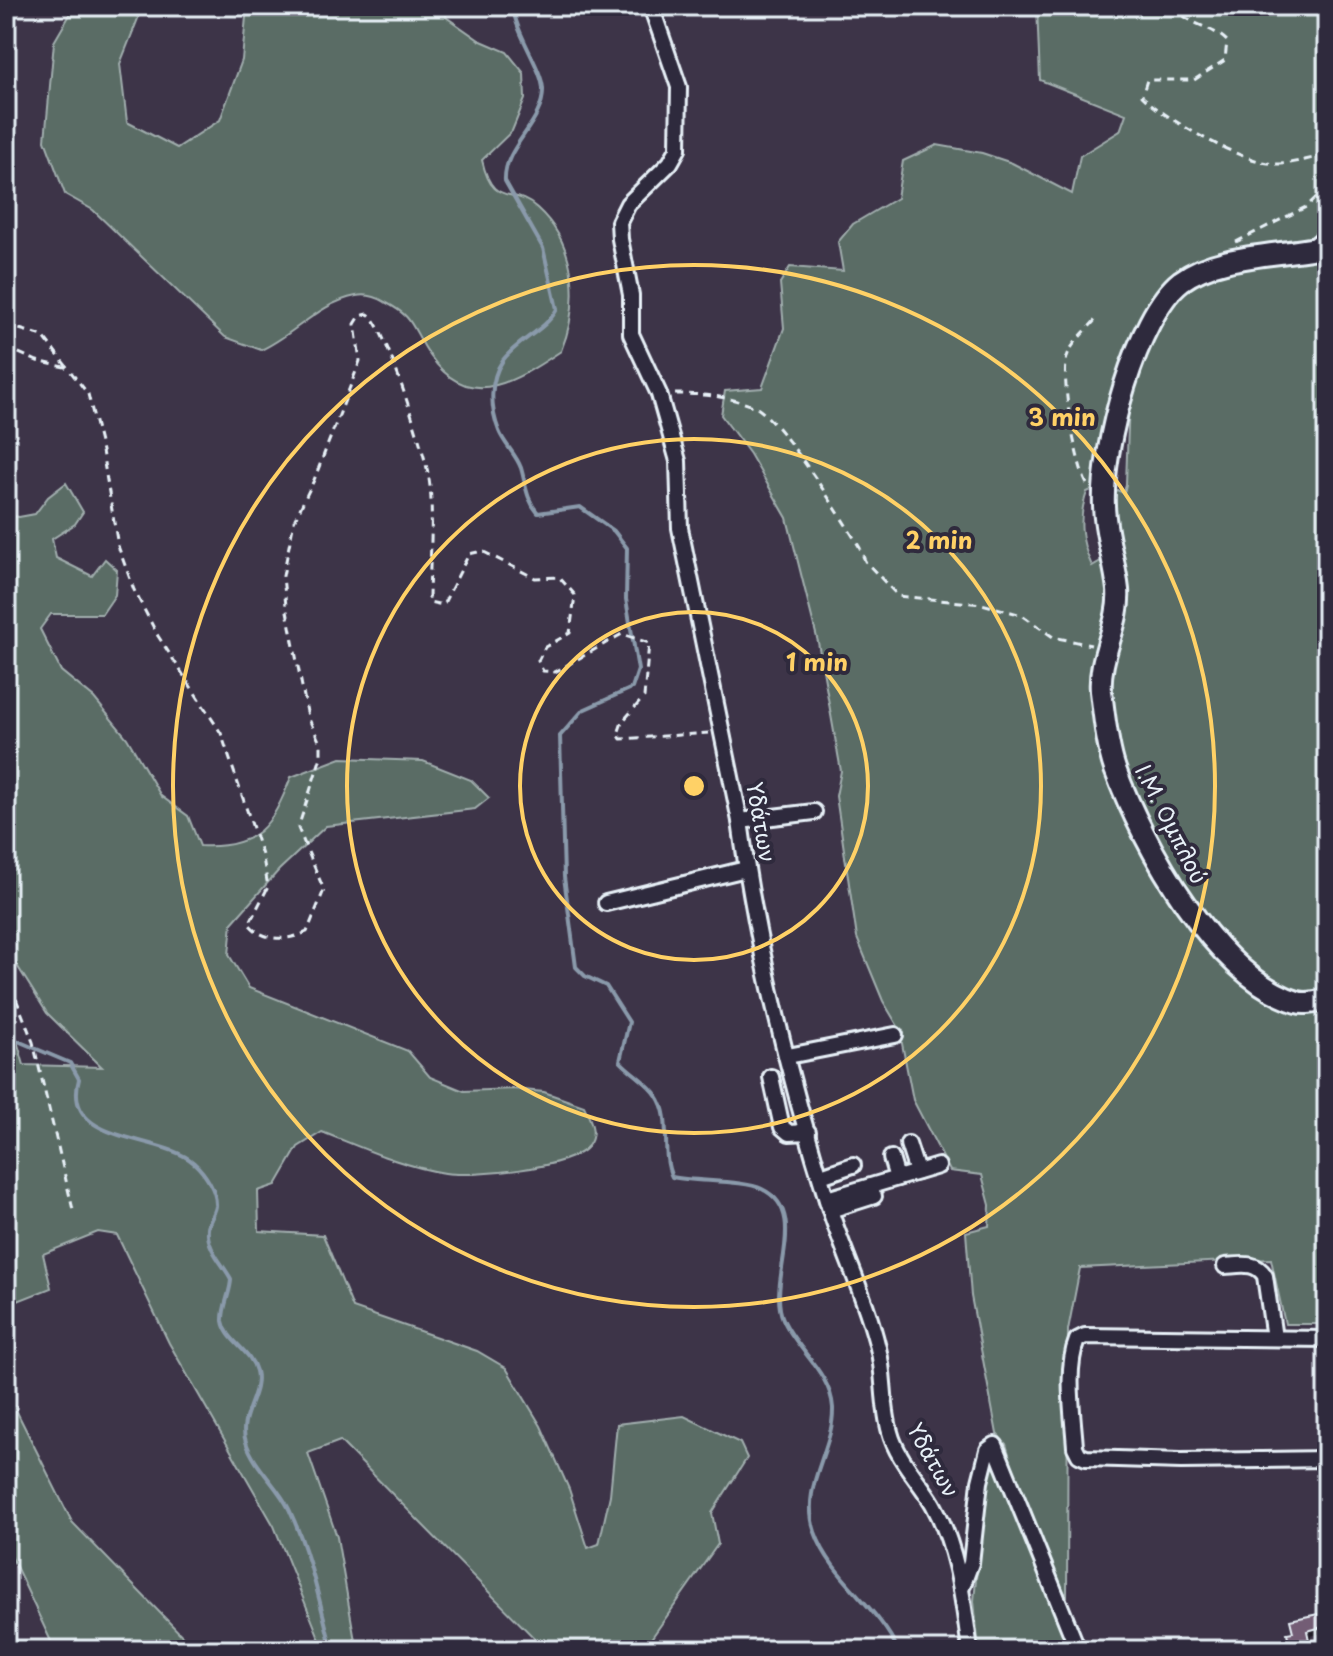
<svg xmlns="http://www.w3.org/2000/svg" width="1333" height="1656" viewBox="0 0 1333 1656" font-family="'Playpen Sans',sans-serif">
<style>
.green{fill:#5a6c65;stroke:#a1aeae;stroke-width:2}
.shadow{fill:#0007}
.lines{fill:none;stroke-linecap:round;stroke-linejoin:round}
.stream{stroke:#8a9aab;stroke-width:4}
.building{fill:#735d74;stroke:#e8f1f8;stroke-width:2}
.street-casing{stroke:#e8f1f8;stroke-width:20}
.secondary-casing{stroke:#e8f1f8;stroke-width:26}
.path{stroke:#e8f1f8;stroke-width:3;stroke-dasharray:8 6;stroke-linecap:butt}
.street{stroke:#2f2a3d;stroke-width:14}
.secondary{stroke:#2f2a3d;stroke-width:20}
.ring{fill:none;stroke:#ffd166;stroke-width:4}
.labels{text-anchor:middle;stroke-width:8;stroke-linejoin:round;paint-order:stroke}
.street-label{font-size:22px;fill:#e8f1f8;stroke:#2f2a3d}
.centre{fill:#ffd166;stroke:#2f2a3d;stroke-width:4}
.ring-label{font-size:24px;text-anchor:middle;font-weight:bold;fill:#ffd166;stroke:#2f2a3d;stroke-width:8;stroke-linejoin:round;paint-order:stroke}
</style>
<rect width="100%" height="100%" fill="#3d3448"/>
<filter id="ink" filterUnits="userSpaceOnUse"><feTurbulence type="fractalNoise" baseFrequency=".0125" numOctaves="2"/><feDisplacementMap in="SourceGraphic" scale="16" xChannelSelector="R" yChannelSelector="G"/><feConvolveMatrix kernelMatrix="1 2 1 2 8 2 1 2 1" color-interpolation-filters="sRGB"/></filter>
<g filter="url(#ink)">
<g class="green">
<path d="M75,6H143L120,64L127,122L177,148L220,120L242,60L247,6H447L446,17L479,40L507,52L524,73L525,99L512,131L482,160C493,209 512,185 537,208C578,245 580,304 561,351C510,385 463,414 424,346C410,321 411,316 385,302C377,297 366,294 356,296C319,303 294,335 261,350L225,337L93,210L65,194L45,140L54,42Z"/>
<path d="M1037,6H1327V989C1230,1013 1127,803 1113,726C1103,672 1126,637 1126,588C1125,558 1112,528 1111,498L1117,490L1124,493L1126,484L1129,398L1142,359L1184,287L1168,286L1132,337L1122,365L1096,488L1087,492C1078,518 1080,540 1092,566L1106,558L1110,607L1097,653L1099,732L1109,772L1158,875L1185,921L1219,957L1267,997L1291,1007H1327V1324H1285L1271,1259L1080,1268L1068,1330L1067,1597L1031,1531L1006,1444L997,1434L971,1296L966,1232L989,1226L990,1205L982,1175L950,1171L913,1100L899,1028L883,1001L857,938L836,796L841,771L818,642L787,518L750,454L721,415L725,391L762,388L784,328L780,283L790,267L843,271L838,242L853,224L897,198L903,161L937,145L982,153L1012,163L1072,194L1080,156L1120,131L1126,114L1040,80Z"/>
<path d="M66,483L83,512L75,524L52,539L56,558L92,576L105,559L117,570L115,595L102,614H51L40,629L61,671L94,698L127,738L161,796L188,816L200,846C257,849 272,826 291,777L341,758L423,761L471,780L489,798L475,809L326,826L279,870L232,923L229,955L249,988L408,1051L430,1077L464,1091L513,1089L544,1092L584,1106C590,1119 598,1133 588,1146C569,1169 474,1177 445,1173C401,1166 363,1148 322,1132L298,1147L276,1185L258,1191L259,1231L323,1235L353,1308L477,1351L506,1368L541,1426L569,1489L588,1548L599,1544L610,1495L617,1424L684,1416L740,1443L747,1458L712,1513L718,1544L643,1650H546L340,1441L308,1453L337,1537L355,1641L362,1650H324L274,1526L169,1343L117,1235L98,1232L43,1254L51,1288L15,1302L6,1312V1003L24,1065L102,1067L47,1013L6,948V515L19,517L35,514L48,497Z"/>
<path d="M6,1390L72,1522L196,1650H55L6,1545Z"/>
<path d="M992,1463L995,1465L1073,1650H979L974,1601L985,1481Z"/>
</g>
<path class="shadow" d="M1322,1615L1327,1620V1632L1311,1636L1314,1650H1293L1289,1635Z"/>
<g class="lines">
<g class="stream">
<path d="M513,6C515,33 542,68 543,89C544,124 503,146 505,181L543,248L557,309C546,330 518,340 503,360C489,380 490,408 499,431C504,444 516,454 521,468C526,485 526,499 538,513L580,507L614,531L627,548L626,599L638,670L632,688L583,710L560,736L564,877L576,967L585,976L606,986L629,1022L620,1061C631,1073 649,1083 657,1096C673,1119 660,1152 672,1177C695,1182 745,1180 762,1189C812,1213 766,1281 783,1319C795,1348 831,1373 833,1408C834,1450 799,1487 815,1532C831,1578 878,1606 898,1650"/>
<path d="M6,1036L70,1063L79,1079C61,1145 161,1133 194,1163C205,1173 217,1191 216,1206C215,1214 208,1222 208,1229C206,1248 223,1264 231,1279C231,1292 222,1307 223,1321C226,1341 251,1350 256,1371C262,1395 237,1417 246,1442C254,1467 278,1486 289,1509C310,1553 320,1604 332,1650"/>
</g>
</g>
<path class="building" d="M1323,1613L1326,1626L1307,1631L1311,1649L1327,1646V1650H1291L1287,1633L1293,1632L1290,1620Z"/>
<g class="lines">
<defs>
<g id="street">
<path d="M651,6L679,87L678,149L670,163L628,204L619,222L620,239L631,295V334L659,394L678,461L680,528L740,821C757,950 791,1086 830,1210C845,1256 867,1301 878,1348C885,1375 882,1405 890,1432C897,1459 919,1480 933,1504C958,1549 963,1600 970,1650"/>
<path d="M740,821L814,812"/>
<path d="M606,903L746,869"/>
<path d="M788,1056L895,1035"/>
<path d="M771,1077L782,1127L789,1133L808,1132"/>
<path d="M908,1144L917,1172"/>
<path d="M891,1158L897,1178"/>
<path d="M821,1176L853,1165"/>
<path d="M827,1199L938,1166"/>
<path d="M830,1210L874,1196"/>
<path d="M1225,1266C1241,1265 1256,1261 1265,1276L1274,1338"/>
<path d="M1327,1339L1085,1336L1077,1340C1065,1370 1073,1415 1075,1447L1079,1455L1086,1458L1181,1461L1327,1459"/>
<path d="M962,1587L971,1563L980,1482L988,1450L995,1445L1078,1650"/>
</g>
<path id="secondary" d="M1327,239L1316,248C1274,256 1216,255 1181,281C1136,316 1101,450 1104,506C1105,534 1115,562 1118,590C1121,622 1098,657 1101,691C1104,715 1107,746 1115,769C1143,845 1215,976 1297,1002C1306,1005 1318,1001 1327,1000"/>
</defs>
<use href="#street" class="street-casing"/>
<use href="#secondary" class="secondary-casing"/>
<g class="path">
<path d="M1174,6C1185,24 1212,26 1227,41L1225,60L1194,80H1147L1142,96C1167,120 1241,163 1277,164C1293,164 1311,158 1327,155"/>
<path d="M1236,242L1306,207L1327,187"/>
<path d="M6,325L43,336L88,394L102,451L118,546L134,590L158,636L221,733L263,858L268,887L249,924C264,942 287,941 307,932L324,890L298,828L321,757V745L308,717L286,606L283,576L294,521L314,480L360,361L355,324L360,316L368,314C385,324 423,448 428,473C435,508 429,565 429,602L443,605L469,554L482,551L535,578L559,577L575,595L570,633L545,647L538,661L543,671L555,672L622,634L649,643L644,697L622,722L618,734L621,739L709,733"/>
<path d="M6,347L37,361L69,368"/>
<path d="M675,394C703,394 727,396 753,406C778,415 844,521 860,548L865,561L898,596L982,604L1022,615L1053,637L1091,645"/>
<path d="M1087,484C1076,465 1059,374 1068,354C1073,342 1087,330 1096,319"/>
<path d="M6,973L33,1042L74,1214"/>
</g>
<use href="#street" class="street"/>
<use href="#secondary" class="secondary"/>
</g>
</g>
<g class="ring">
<circle cx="694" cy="786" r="174"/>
<circle cx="694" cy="786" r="347"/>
<circle cx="694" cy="786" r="521"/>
</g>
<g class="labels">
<g class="street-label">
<text transform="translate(761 822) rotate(80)" y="8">Υδάτων</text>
<text transform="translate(1171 824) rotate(63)" y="8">Ι.Μ. Ομπλού</text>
<text transform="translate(933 1460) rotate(61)" y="8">Υδάτων</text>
</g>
</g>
<circle cx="694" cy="786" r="12" class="centre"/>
<g class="ring-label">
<text x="1062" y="426">3 min</text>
<text x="939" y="549">2 min</text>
<text x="817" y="671">1 min</text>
</g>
<rect width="1333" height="1656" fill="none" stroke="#2f2a3d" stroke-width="32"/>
<rect x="16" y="16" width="1301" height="1624" fill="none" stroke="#e8f1f8" stroke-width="3" filter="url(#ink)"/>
</svg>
